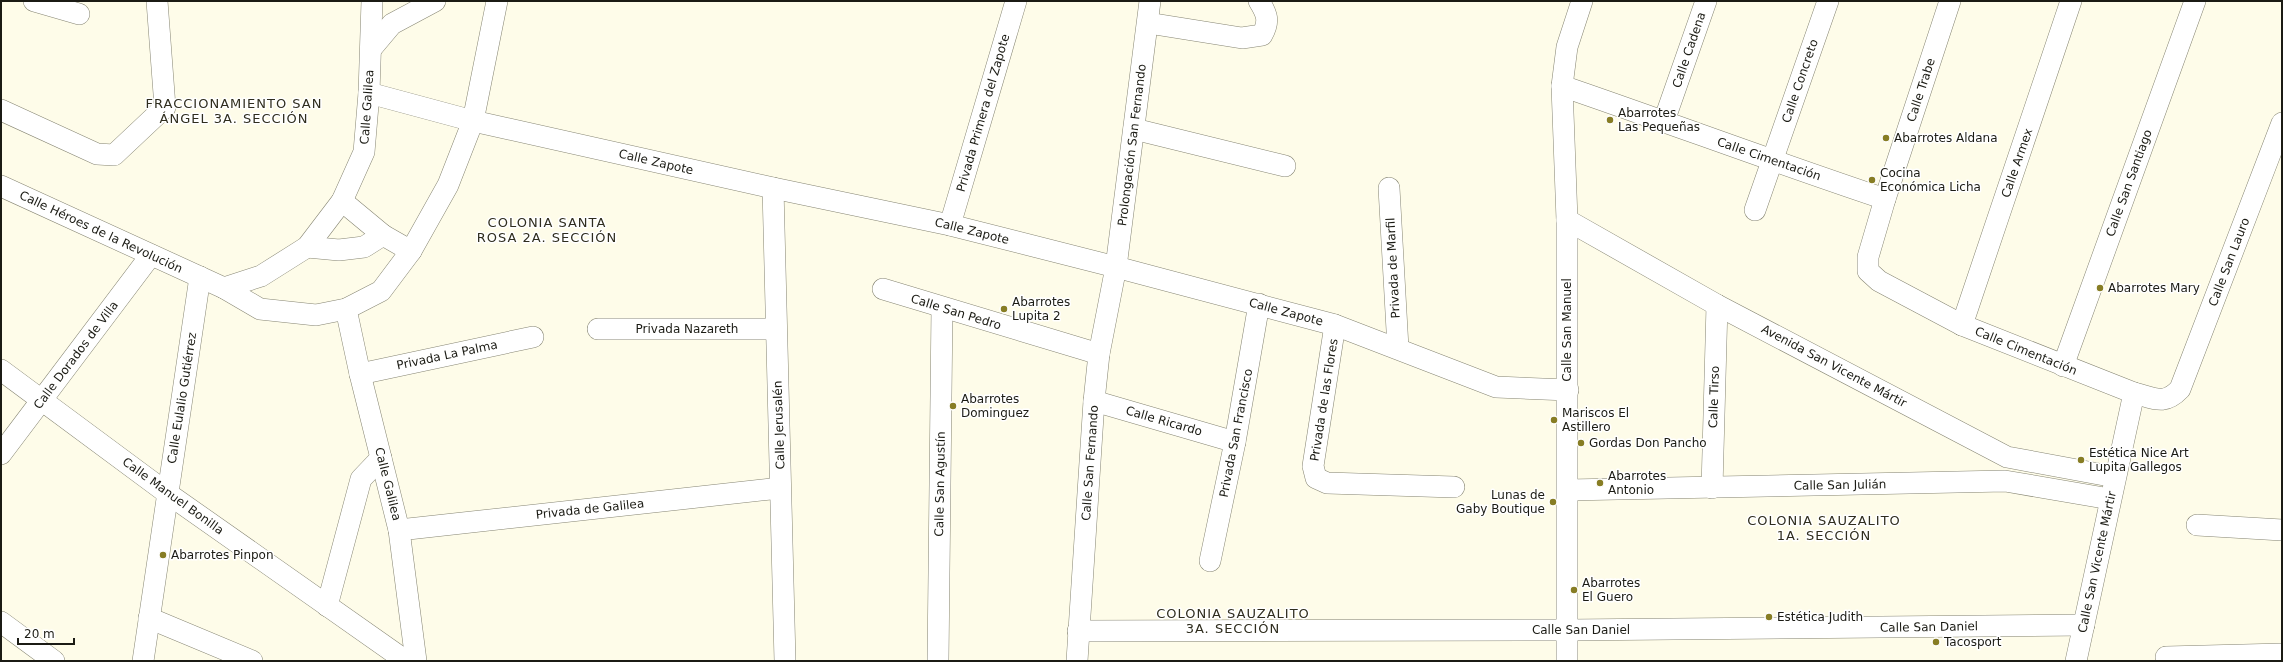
<svg xmlns="http://www.w3.org/2000/svg" width="2283" height="662" viewBox="0 0 2283 662" font-family="'DejaVu Sans',sans-serif">
<style>
.lines{fill:none;stroke-linecap:round;stroke-linejoin:round}
.minor-casing{stroke:#868573;stroke-width:22}
.minor{stroke:#fff;stroke-width:21}
.poi-dot{fill:#877d24;stroke:#fff;stroke-width:1.5}
.labels{text-anchor:middle;stroke-width:3;stroke-linejoin:round;paint-order:stroke}
.street-label{font-size:12px;fill:#1b1b14;stroke:#fff}
.poi-label{font-size:12px;fill:#1b1b14;stroke:#fff;text-anchor:start}
.neighbourhood-label{font-size:13px;letter-spacing:1px;fill:#2f2d1e;stroke:#fff}
</style>
<rect width="100%" height="100%" fill="#fefce9"/>
<g class="lines">
<defs>
<g id="minor">
<path d="M34,1L79,14"/>
<path d="M1950,1L1885,199L1868,257V271L1879,281L1962,325L2134,393C2154,398 2164,406 2180,389L2282,123"/>
<path d="M1148,23L1242,38L1262,35C1270,21 1267,14 1259,1"/>
<path d="M371,49L392,24L435,1"/>
<path d="M1562,86C1670,123 1777,163 1885,199"/>
<path d="M369,93L473,121L773,188L950,225L1116,267L1335,325L1496,387L1568,390"/>
<path d="M1,110L97,154L114,155L165,107L157,1"/>
<path d="M1664,121L1706,1"/>
<path d="M1134,129L1285,166"/>
<path d="M1,186L224,288L260,309L316,315L346,309L381,291L411,251L448,185L473,121L497,1"/>
<path d="M773,188L785,661"/>
<path d="M1389,188L1398,348"/>
<path d="M342,201L383,235L411,251"/>
<path d="M1755,210L1828,1"/>
<path d="M1567,220L1717,305L2007,457L2115,477"/>
<path d="M950,225L1016,1"/>
<path d="M307,247L339,250L364,247L383,235"/>
<path d="M224,288L261,276L307,247L342,201L364,152L369,93L372,1"/>
<path d="M883,289L1099,354"/>
<path d="M346,309L360,374L399,530L416,661"/>
<path d="M1335,325L1313,466L1316,478L1327,483L1454,487"/>
<path d="M1962,325L2071,1"/>
<path d="M598,329H776"/>
<path d="M2063,366L2195,1"/>
<path d="M1,370L167,493L406,661"/>
<path d="M360,374L533,337"/>
<path d="M1094,401L1235,442"/>
<path d="M1,454L151,255"/>
<path d="M1712,488L1717,305"/>
<path d="M1568,490L2005,481L2110,499"/>
<path d="M2197,525L2282,530"/>
<path d="M399,530L780,488"/>
<path d="M1210,561L1235,442L1259,304"/>
<path d="M327,606L361,479L381,458"/>
<path d="M149,618L252,661"/>
<path d="M1,622L54,661"/>
<path d="M1078,631L1567,630L2084,625"/>
<path d="M2166,657L2282,654"/>
<path d="M143,661L200,277"/>
<path d="M938,661L942,308"/>
<path d="M1077,661L1094,401L1099,354L1116,267L1150,1"/>
<path d="M1567,661V220L1562,86L1567,47L1582,1"/>
<path d="M2076,661L2134,393"/>
</g>
</defs>
<use href="#minor" class="minor-casing"/>
<use href="#minor" class="minor"/>
</g>
<g class="poi-dot">
<circle cx="1610" cy="120" r="4"/>
<circle cx="1886" cy="138" r="4"/>
<circle cx="1872" cy="180" r="4"/>
<circle cx="2100" cy="288" r="4"/>
<circle cx="1004" cy="309" r="4"/>
<circle cx="953" cy="406" r="4"/>
<circle cx="1554" cy="420" r="4"/>
<circle cx="1581" cy="443" r="4"/>
<circle cx="2081" cy="460" r="4"/>
<circle cx="1600" cy="483" r="4"/>
<circle cx="1553" cy="502" r="4"/>
<circle cx="163" cy="555" r="4"/>
<circle cx="1574" cy="590" r="4"/>
<circle cx="1769" cy="617" r="4"/>
<circle cx="1936" cy="642" r="4"/>
</g>
<g class="labels">
<g class="street-label">
<text transform="translate(1689 50) rotate(-71)" y="4">Calle Cadena</text>
<text transform="translate(1800 81) rotate(-71)" y="4">Calle Concreto</text>
<text transform="translate(1921 90) rotate(-72)" y="4">Calle Trabe</text>
<text transform="translate(367 107) rotate(-86)" y="4">Calle Galilea</text>
<text transform="translate(983 113) rotate(-74)" y="4">Privada Primera del Zapote</text>
<text transform="translate(1132 145) rotate(-83)" y="4">Prolongación San Fernando</text>
<text transform="translate(1769 159) rotate(19)" y="4">Calle Cimentación</text>
<text transform="translate(656 162) rotate(13)" y="4">Calle Zapote</text>
<text transform="translate(2017 163) rotate(-71)" y="4">Calle Armex</text>
<text transform="translate(2129 183) rotate(-70)" y="4">Calle San Santiago</text>
<text transform="translate(972 231) rotate(14)" y="4">Calle Zapote</text>
<text transform="translate(101 232) rotate(25)" y="4">Calle Héroes de la Revolución</text>
<text transform="translate(2229 262) rotate(-69)" y="4">Calle San Lauro</text>
<text transform="translate(1393 268) rotate(-93)" y="4">Privada de Marfil</text>
<text transform="translate(956 312) rotate(17)" y="4">Calle San Pedro</text>
<text transform="translate(1286 312) rotate(15)" y="4">Calle Zapote</text>
<text x="687" y="333">Privada Nazareth</text>
<text transform="translate(1567 330) rotate(-90)" y="4">Calle San Manuel</text>
<text transform="translate(2026 351) rotate(22)" y="4">Calle Cimentación</text>
<text transform="translate(76 355) rotate(-53)" y="4">Calle Dorados de Villa</text>
<text transform="translate(447 355) rotate(-12)" y="4">Privada La Palma</text>
<text transform="translate(1834 366) rotate(28)" y="4">Avenida San Vicente Mártir</text>
<text transform="translate(1714 397) rotate(-88)" y="4">Calle Tirso</text>
<text transform="translate(182 398) rotate(-81)" y="4">Calle Eulalio Gutiérrez</text>
<text transform="translate(1324 400) rotate(-81)" y="4">Privada de las Flores</text>
<text transform="translate(1164 421) rotate(16)" y="4">Calle Ricardo</text>
<text transform="translate(779 425) rotate(-92)" y="4">Calle Jerusalén</text>
<text transform="translate(1236 433) rotate(-79)" y="4">Privada San Francisco</text>
<text transform="translate(1090 463) rotate(-86)" y="4">Calle San Fernando</text>
<text transform="translate(388 484) rotate(76)" y="4">Calle Galilea</text>
<text transform="translate(940 484) rotate(-89)" y="4">Calle San Agustín</text>
<text transform="translate(1840 485) rotate(-1)" y="4">Calle San Julián</text>
<text transform="translate(173 496) rotate(36)" y="4">Calle Manuel Bonilla</text>
<text transform="translate(590 509) rotate(-6)" y="4">Privada de Galilea</text>
<text transform="translate(2097 562) rotate(-78)" y="4">Calle San Vicente Mártir</text>
<text transform="translate(1929 627) rotate(-1)" y="4">Calle San Daniel</text>
<text x="1581" y="634">Calle San Daniel</text>
</g>
<g class="poi-label">
<text x="1618" y="117">Abarrotes<tspan x="1618" dy="14">Las Pequeñas</tspan></text>
<text x="1894" y="142">Abarrotes Aldana</text>
<text x="1880" y="177">Cocina<tspan x="1880" dy="14">Económica Licha</tspan></text>
<text x="2108" y="292">Abarrotes Mary</text>
<text x="1012" y="306">Abarrotes<tspan x="1012" dy="14">Lupita 2</tspan></text>
<text x="961" y="403">Abarrotes<tspan x="961" dy="14">Dominguez</tspan></text>
<text x="1562" y="417">Mariscos El<tspan x="1562" dy="14">Astillero</tspan></text>
<text x="1589" y="447">Gordas Don Pancho</text>
<text x="2089" y="457">Estética Nice Art<tspan x="2089" dy="14">Lupita Gallegos</tspan></text>
<text x="1608" y="480">Abarrotes<tspan x="1608" dy="14">Antonio</tspan></text>
<text x="1545" y="499" text-anchor="end">Lunas de<tspan x="1545" dy="14">Gaby Boutique</tspan></text>
<text x="171" y="559">Abarrotes Pinpon</text>
<text x="1582" y="587">Abarrotes<tspan x="1582" dy="14">El Guero</tspan></text>
<text x="1777" y="621">Estética Judith</text>
<text x="1944" y="646">Tacosport</text>
</g>
<g class="neighbourhood-label">
<text x="234" y="108">FRACCIONAMIENTO SAN<tspan x="234" dy="15">ÁNGEL 3A. SECCIÓN</tspan></text>
<text x="547" y="227">COLONIA SANTA<tspan x="547" dy="15">ROSA 2A. SECCIÓN</tspan></text>
<text x="1824" y="525">COLONIA SAUZALITO<tspan x="1824" dy="15">1A. SECCIÓN</tspan></text>
<text x="1233" y="618">COLONIA SAUZALITO<tspan x="1233" dy="15">3A. SECCIÓN</tspan></text>
</g>
</g>
<rect width="2283" height="662" fill="none" stroke="#1b1b14" stroke-width="4"/>
<path d="M18 638v6h56v-6" fill="none" stroke="#1b1b14" stroke-width="2"/>
<text x="24" y="638" font-size="12" fill="#1b1b14" stroke="#ffffff" stroke-width="3" paint-order="stroke">20 m</text>
</svg>
